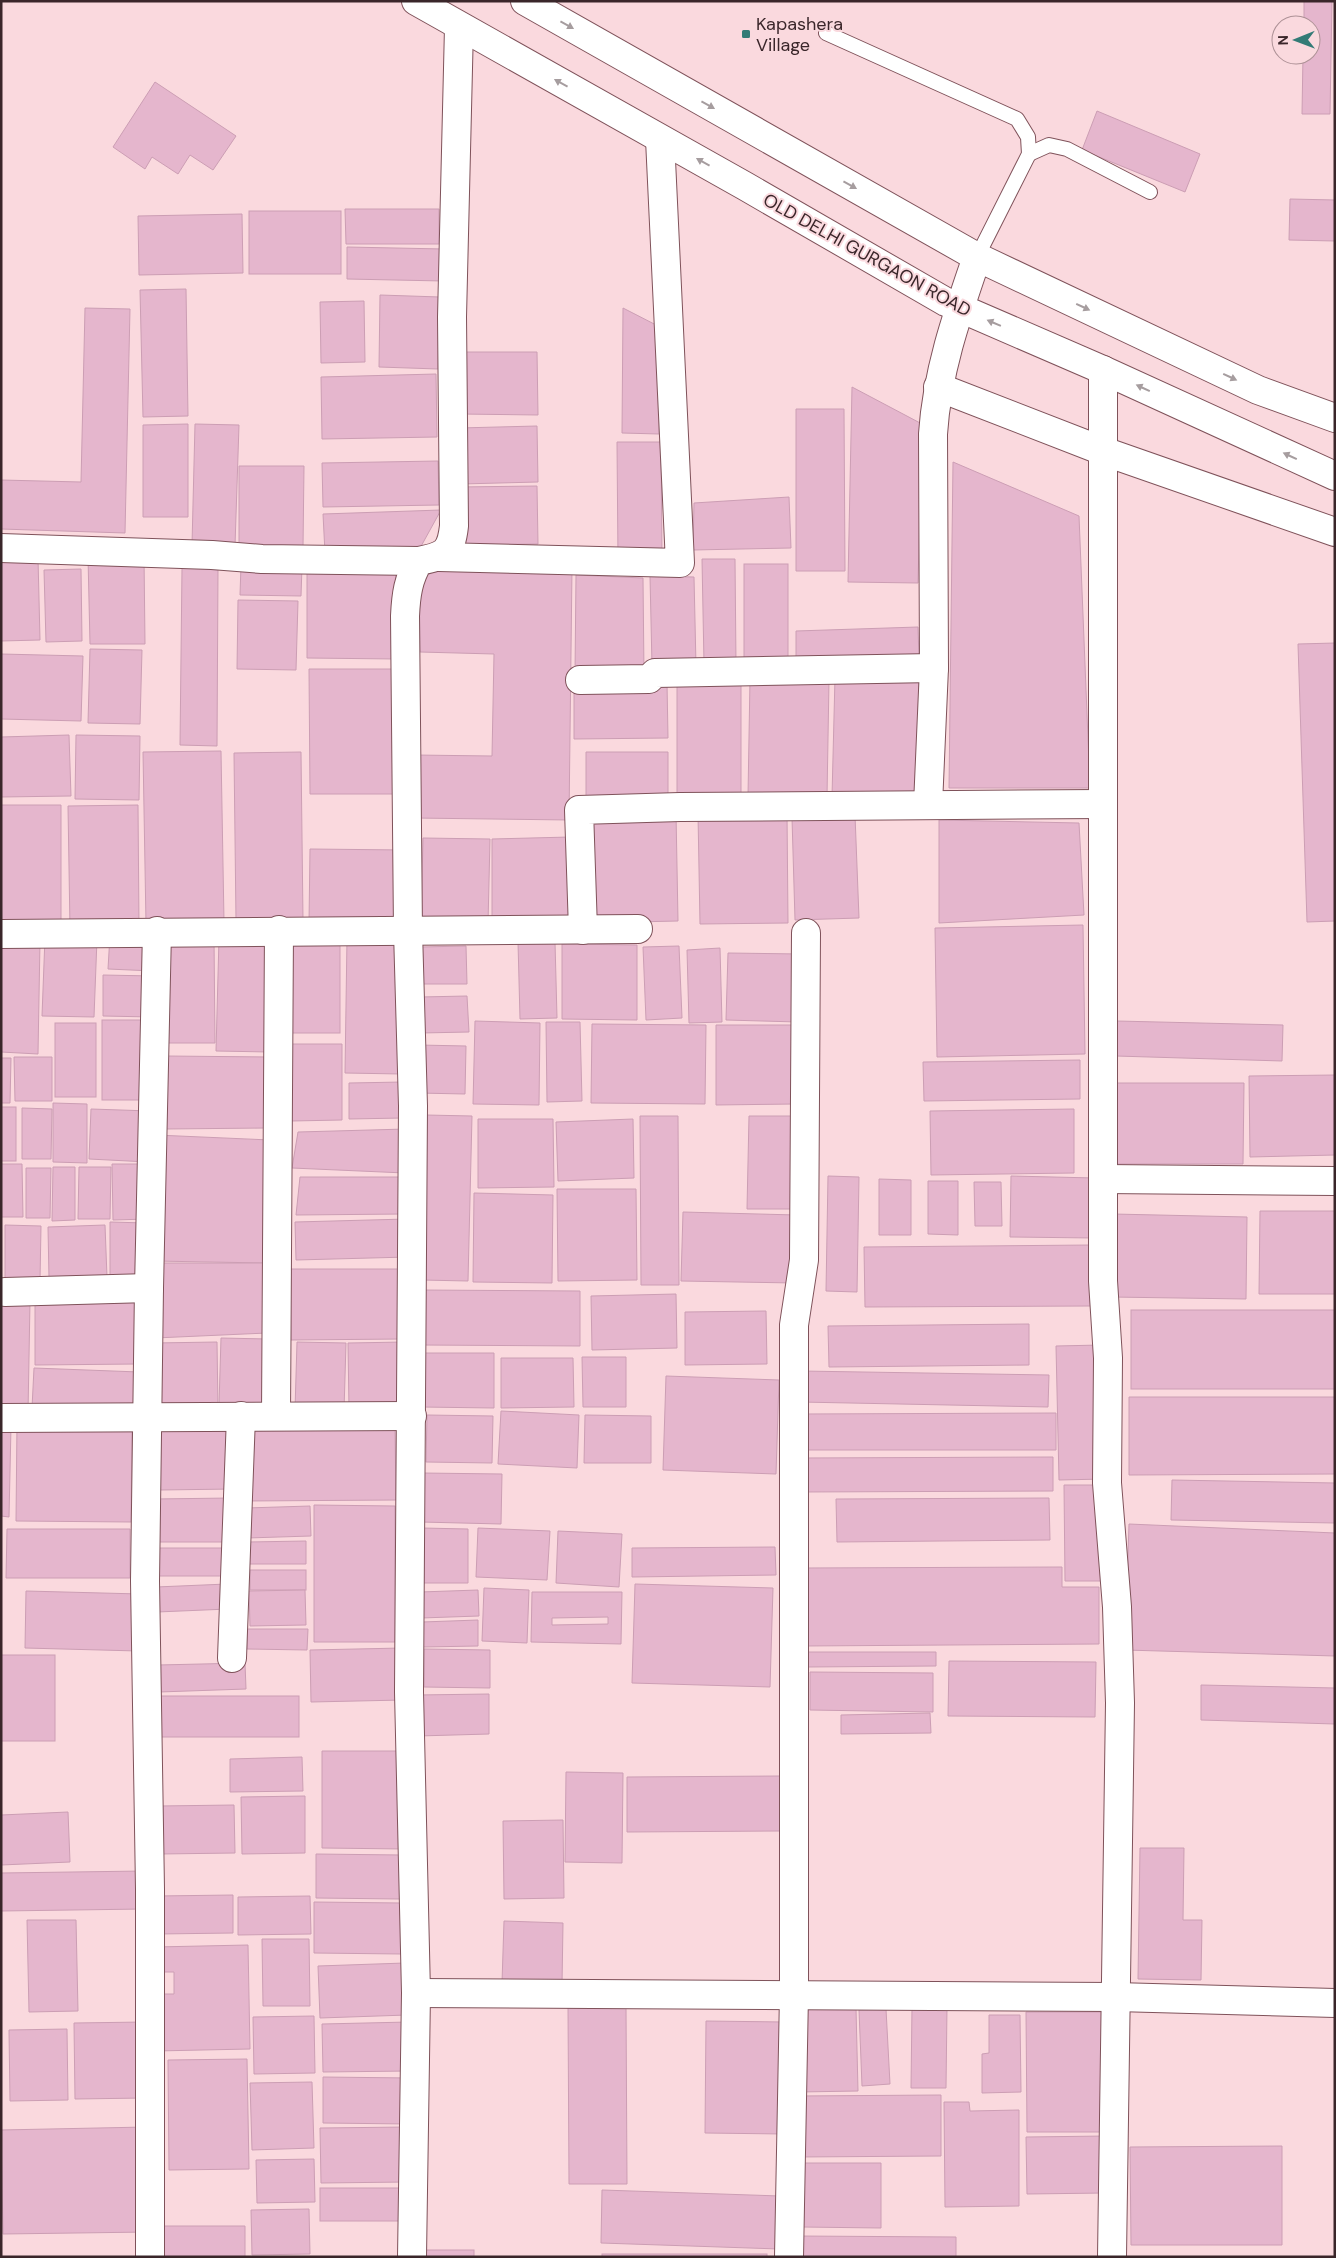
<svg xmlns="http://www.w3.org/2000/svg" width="1336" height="2258" viewBox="0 0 1336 2258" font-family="'DM Sans',sans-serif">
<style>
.building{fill:#e5b6cd;stroke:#cc9eb4;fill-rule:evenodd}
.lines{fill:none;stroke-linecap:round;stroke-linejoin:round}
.lane-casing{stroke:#7f525a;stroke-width:16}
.street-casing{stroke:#7f525a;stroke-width:30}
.secondary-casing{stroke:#7f525a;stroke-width:30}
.lane{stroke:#fff;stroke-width:14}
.street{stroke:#fff;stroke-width:28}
.secondary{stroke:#fff;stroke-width:28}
.oneway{fill:#a69d9f}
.poi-dot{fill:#337b76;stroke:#fad9de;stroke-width:2}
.labels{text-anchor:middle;stroke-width:4;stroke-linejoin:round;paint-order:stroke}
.poi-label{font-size:18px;fill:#3a262a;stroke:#fad9de;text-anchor:start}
.street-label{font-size:18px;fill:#3a262a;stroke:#fad9de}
</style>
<rect width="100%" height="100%" fill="#fad9de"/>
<g class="building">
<path d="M1304,1H1332L1330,114H1302L1303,55H1311V25H1304Z"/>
<path d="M155,82L236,136L213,170L190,155L178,174L152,157L145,169L113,147Z"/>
<path d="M1097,111L1200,154L1185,192L1082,150Z"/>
<path d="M1290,199L1335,200V241L1289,240Z"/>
<path d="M345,209H439V244H346Z"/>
<rect x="249" y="211" width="92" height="63"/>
<path d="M242,214L243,273L139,275L138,216Z"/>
<path d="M347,247L444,249L443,281L347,279Z"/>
<path d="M186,289L188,416L143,417L140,290Z"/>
<path d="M380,295L440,297L438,369L379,367Z"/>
<path d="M364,301L365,362L321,363L320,302Z"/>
<path d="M85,308L130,309L125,533L1,529V480L81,482Z"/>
<path d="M623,308L662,328L659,434L622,433Z"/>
<path d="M460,352H537L538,415L460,414Z"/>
<path d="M436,374L437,437L322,439L321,377Z"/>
<path d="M852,387L922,424L918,583L848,582Z"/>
<path d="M796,409H844L845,571H796Z"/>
<path d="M188,424V517H143V425Z"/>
<path d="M195,424L239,425L235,546L192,545Z"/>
<path d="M537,426L538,482L461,484L459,428Z"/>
<path d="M617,442H661L662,560H618Z"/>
<path d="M438,461L439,505L323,507L322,463Z"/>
<path d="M953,462L1079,516L1090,788H949Z"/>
<path d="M239,466H304L303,548L239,547Z"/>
<path d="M537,486L538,544L459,545L458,487Z"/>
<path d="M789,497L791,548L693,550L694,503Z"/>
<path d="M441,510L419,550L325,553L323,514Z"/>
<path d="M144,556L145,644H90L88,557Z"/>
<path d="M38,558L40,640L1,641V559Z"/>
<path d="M702,559H735L736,664H704Z"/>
<rect x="744" y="564" width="44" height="98"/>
<path d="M241,565L302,566L301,596L240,595Z"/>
<path d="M182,568L218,569L217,746L180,745Z"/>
<path d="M307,568H396V659L307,658Z"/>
<path d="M419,568H572L569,820L414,818L415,755L492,756L494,654L420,652Z"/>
<path d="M81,569L82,641L46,642L44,570Z"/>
<path d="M576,575L643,578L644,675L575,674Z"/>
<path d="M650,576L694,577L696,666H652Z"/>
<path d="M238,600L298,601L296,670L237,669Z"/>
<path d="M918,627L919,659L796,663V631Z"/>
<path d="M1335,643V921L1307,922L1298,644Z"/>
<path d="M90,649L142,650L140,724L88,723Z"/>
<path d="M1,654L83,656L81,721L1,719Z"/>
<path d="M309,669H401V794H310Z"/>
<path d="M835,677L919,680L916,799L832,797Z"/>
<path d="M750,679L829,680L827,797L748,796Z"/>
<path d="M677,681L741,682V801L677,800Z"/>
<path d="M667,683L668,738L574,739V684Z"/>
<path d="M69,735L71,796L1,797V737Z"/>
<path d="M76,735L140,736L139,800L75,799Z"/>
<path d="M221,751L224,922L146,924L143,752Z"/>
<path d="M301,752L303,920L236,921L234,753Z"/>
<path d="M586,752H668V801L586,802Z"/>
<path d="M1,805H61V930L1,931Z"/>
<path d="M138,805L139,928L70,929L68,806Z"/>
<path d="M676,813L678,921L588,923L587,814Z"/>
<path d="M787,813L788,923L700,924L698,814Z"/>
<path d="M855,815L859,918L795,920L792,818Z"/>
<path d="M939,820L1079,823L1084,915L939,923Z"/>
<path d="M570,837L571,922L492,924V839Z"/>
<path d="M423,838L490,839L488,924L421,923Z"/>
<path d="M310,849L404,850L403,923H309Z"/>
<path d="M1083,925L1085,1054L937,1057L935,928Z"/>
<path d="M110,935L154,937L153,971L108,969Z"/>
<rect x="285" y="936" width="55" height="97"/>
<path d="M45,937L97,939L94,1017L42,1016Z"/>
<path d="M163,937H214L215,1043H165Z"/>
<path d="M219,938L272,939L269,1052L216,1051Z"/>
<path d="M347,938L403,939L401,1074L345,1073Z"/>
<path d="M1,939L40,941L38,1054L1,1052Z"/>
<path d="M518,942H555L557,1018L520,1019Z"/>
<path d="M562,944L637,945V1020L562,1019Z"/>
<path d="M466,946L467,984H421L420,947Z"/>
<path d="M679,946L682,1018L646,1020L643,947Z"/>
<path d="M720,948L722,1022L689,1023L687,950Z"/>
<path d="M728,953L800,954L798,1022L726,1020Z"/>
<path d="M103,975L153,976L152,1017L103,1016Z"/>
<path d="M467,996L469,1032L421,1033L420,997Z"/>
<rect x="102" y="1020" width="47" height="80"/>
<path d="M475,1021L540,1023L539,1105L473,1104Z"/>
<path d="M1117,1021L1283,1025L1282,1061L1116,1056Z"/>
<path d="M546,1022H580L582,1101L547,1102Z"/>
<rect x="55" y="1023" width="41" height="74"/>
<path d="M592,1024L706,1025L705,1104L591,1103Z"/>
<path d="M716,1025H794V1104L716,1105Z"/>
<path d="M290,1044H342V1120L291,1121Z"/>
<path d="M419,1045L466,1046L465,1094L418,1093Z"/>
<path d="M167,1056L269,1057L267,1128L165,1129Z"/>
<path d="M14,1057H52V1101H15Z"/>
<path d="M1,1058H11L10,1103H1Z"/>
<path d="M1080,1060V1099L924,1101L923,1062Z"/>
<path d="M1335,1075V1155L1250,1157L1249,1076Z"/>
<path d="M403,1082V1118L349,1119V1083Z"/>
<path d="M1112,1083H1244L1243,1164H1113Z"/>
<path d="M53,1103L87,1104V1163L53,1162Z"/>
<rect x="1" y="1107" width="15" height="54"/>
<path d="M22,1108L52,1109L51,1159H22Z"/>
<path d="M91,1109L150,1111L148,1162L89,1159Z"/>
<path d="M1074,1109V1173L931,1175L930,1111Z"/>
<path d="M426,1115L472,1116L468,1281L422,1280Z"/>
<path d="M640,1116H678L679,1285H641Z"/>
<path d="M749,1116H800L798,1209H747Z"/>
<path d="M478,1119H553L554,1187L478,1188Z"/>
<path d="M633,1119L634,1178L558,1181L556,1122Z"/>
<path d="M406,1129L405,1173L292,1168L298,1132Z"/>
<path d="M156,1135L270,1140L265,1263L154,1261Z"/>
<path d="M1,1164H22L23,1217H1Z"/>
<path d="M112,1164H149V1219L113,1220Z"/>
<path d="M53,1167H75V1220L52,1221Z"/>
<path d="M79,1167H111L110,1219H78Z"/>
<path d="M26,1168H51L50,1218H26Z"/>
<path d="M828,1176L859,1177L857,1292L826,1291Z"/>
<path d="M1011,1176L1095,1178L1094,1238L1010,1237Z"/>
<path d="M300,1177H404V1214L296,1215Z"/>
<path d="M879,1179L911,1180V1235H879Z"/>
<path d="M928,1181H958V1235L928,1234Z"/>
<path d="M974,1182H1001L1002,1226H975Z"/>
<path d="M557,1189H636L637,1280L558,1281Z"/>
<path d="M474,1193L553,1195L552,1283L473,1282Z"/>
<path d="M1260,1211H1335V1294H1259Z"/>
<path d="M683,1212L796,1215L794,1283L681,1281Z"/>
<path d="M1113,1214L1247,1217L1246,1299L1111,1297Z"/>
<path d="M407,1219L408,1257L296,1260L295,1222Z"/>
<path d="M110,1222L146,1223L144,1282H110Z"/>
<path d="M5,1225L41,1226L40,1281H5Z"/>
<path d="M105,1225L107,1277L49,1278L48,1227Z"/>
<path d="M1091,1245L1092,1306L865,1307L864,1247Z"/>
<path d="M155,1263H265L267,1333L155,1338Z"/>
<path d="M290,1269H402V1339L291,1340Z"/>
<path d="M421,1290L580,1291V1346L421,1345Z"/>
<path d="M676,1294L677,1348L592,1350L591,1296Z"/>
<path d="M1,1300L30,1301L28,1413L1,1412Z"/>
<path d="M35,1300H138L137,1364L35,1365Z"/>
<rect x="1131" y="1310" width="204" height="79"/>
<path d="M766,1311L767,1364L685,1365V1312Z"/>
<path d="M1029,1324V1365L829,1367L828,1326Z"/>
<path d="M221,1338L268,1339L266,1403L219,1405Z"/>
<path d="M217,1342L218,1409L156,1411L154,1343Z"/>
<path d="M297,1342L346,1343L344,1411L295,1410Z"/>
<path d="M404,1342L405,1409L349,1410L348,1343Z"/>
<path d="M1101,1345L1104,1479L1059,1480L1056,1346Z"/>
<path d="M421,1353H494V1408L421,1407Z"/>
<path d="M582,1357H626V1407H583Z"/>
<path d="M501,1358H573L574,1407L501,1408Z"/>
<path d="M34,1368L139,1372L138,1411L32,1408Z"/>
<path d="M801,1371L1049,1375L1048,1407L800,1402Z"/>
<path d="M666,1376L779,1380L776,1474L663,1470Z"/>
<path d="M1129,1397H1335V1474L1129,1475Z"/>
<path d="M501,1411L579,1415L577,1468L498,1464Z"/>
<path d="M1056,1413V1450H801V1414Z"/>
<path d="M427,1415L493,1416L492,1463L426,1462Z"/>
<path d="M585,1415L651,1416V1463H584Z"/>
<path d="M233,1421L234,1489L159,1490L158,1423Z"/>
<path d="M17,1422L132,1423L131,1522L16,1521Z"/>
<path d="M1,1426H11L9,1517L1,1516Z"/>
<path d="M395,1427L396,1500L246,1501V1428Z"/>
<path d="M1053,1457V1491L801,1492V1458Z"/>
<path d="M422,1473L502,1474L501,1524L421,1522Z"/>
<path d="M1172,1480L1335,1483V1523L1171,1520Z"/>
<path d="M1064,1485H1104V1581H1065Z"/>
<path d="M231,1498L232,1542H154V1499Z"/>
<path d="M1049,1498L1050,1540L837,1542L836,1499Z"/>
<path d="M314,1505L395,1506V1642H314Z"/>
<path d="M310,1506L311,1536L247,1538L246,1508Z"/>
<path d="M1129,1524L1335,1533V1656L1125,1650Z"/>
<path d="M422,1528L468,1529V1583H422Z"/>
<path d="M478,1528L550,1531L547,1580L476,1577Z"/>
<path d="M7,1529H130V1578H6Z"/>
<path d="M558,1531L622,1534L619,1587L556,1583Z"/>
<path d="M306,1541V1564H248V1542Z"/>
<path d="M775,1547L776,1575L632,1577V1548Z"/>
<path d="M156,1548H234V1576H155Z"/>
<path d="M1062,1567V1587H1099V1644L804,1646L803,1568Z"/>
<rect x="250" y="1570" width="56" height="20"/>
<path d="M227,1584L228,1609L157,1612L156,1587Z"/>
<path d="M635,1584L773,1588L770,1687L632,1683Z"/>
<path d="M484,1588L529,1590L527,1643L482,1641Z"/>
<path d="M305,1590L306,1625L250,1626L249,1591Z"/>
<path d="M478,1590L479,1616L421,1618L420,1592Z"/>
<path d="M26,1591L140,1594L138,1651L25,1648Z"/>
<path d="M532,1592H622L621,1644L531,1642ZM608,1617V1624L552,1625V1618Z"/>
<path d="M478,1620V1646L423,1647L422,1622Z"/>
<path d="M247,1629H308L307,1650L247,1649Z"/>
<path d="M402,1648L403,1700L311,1702L310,1650Z"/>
<path d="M424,1649L490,1650V1688L424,1687Z"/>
<path d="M807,1652H936V1666L807,1667Z"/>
<rect x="1" y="1655" width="54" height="86"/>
<path d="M949,1661L1096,1662L1095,1717L948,1716Z"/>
<path d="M245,1663L246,1689L159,1692L158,1665Z"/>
<path d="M810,1672L933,1673V1712L810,1710Z"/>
<path d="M1201,1685L1335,1688V1724L1201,1720Z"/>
<path d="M489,1694V1734L418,1736L417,1695Z"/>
<rect x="151" y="1696" width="148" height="41"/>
<path d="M930,1713L931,1733L841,1734V1715Z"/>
<path d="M322,1751H406L405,1849L322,1848Z"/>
<path d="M302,1757L303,1791L230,1792V1759Z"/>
<path d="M566,1772L623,1773L622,1863L565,1862Z"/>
<path d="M780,1776V1831L627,1832V1777Z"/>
<path d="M305,1796V1853L242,1854L241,1797Z"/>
<path d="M234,1805L235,1853L160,1854L159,1806Z"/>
<path d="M68,1812L70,1862L1,1865V1815Z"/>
<path d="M563,1820L564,1898L504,1899L503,1821Z"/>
<path d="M1140,1848H1184L1183,1920H1202L1201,1980L1138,1979Z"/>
<path d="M316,1854L401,1855L400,1899L316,1898Z"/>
<path d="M143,1871L144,1909L1,1911V1873Z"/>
<path d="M233,1895V1933L158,1934L157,1896Z"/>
<path d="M310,1896L311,1934L238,1935V1897Z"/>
<path d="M314,1902L401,1903V1954L314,1953Z"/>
<path d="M27,1920H76L78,2011L29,2012Z"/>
<path d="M504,1921L563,1923L562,1985L502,1983Z"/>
<path d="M262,1939H309L310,2006H263Z"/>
<path d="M248,1945L250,2049L155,2051L154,1994H174V1972H155V1947Z"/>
<path d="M405,1963L407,2015L320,2018L318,1966Z"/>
<path d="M568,2005H626L627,2184H569Z"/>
<path d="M912,2007H947L946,2088H911Z"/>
<path d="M856,2008L858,2091L799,2092L797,2010Z"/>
<path d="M886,2009L890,2084L862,2086L859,2010Z"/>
<path d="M1026,2012H1105L1106,2132H1027Z"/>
<path d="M989,2015H1020L1021,2092L982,2093V2054L989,2053Z"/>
<path d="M314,2016L315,2073L254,2074L253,2017Z"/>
<path d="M706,2021L784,2022L783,2134L705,2133Z"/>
<path d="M144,2022L145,2098L75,2099L74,2023Z"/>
<path d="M409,2022L410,2071L323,2072L322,2024Z"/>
<path d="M67,2029L68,2100L10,2101L9,2030Z"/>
<path d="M247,2059L249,2169L169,2170L168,2060Z"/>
<path d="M323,2077L410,2078L409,2124L323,2123Z"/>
<path d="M312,2082L314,2148L252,2150L250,2083Z"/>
<path d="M941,2095V2156L797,2157V2096Z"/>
<path d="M944,2102H969L970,2111L1019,2110V2206L945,2207Z"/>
<path d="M146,2127L148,2232L3,2234L1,2130Z"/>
<path d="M407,2127V2182L321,2183L320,2128Z"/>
<path d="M1106,2136L1105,2193L1027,2194L1026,2137Z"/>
<path d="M1282,2146V2245H1131L1130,2147Z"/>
<path d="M314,2159L315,2202L257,2203L256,2160Z"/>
<path d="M802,2163H881V2228L802,2227Z"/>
<rect x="320" y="2188" width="88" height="33"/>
<path d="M602,2190L780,2196L779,2249L601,2243Z"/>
<path d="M309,2209L310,2254L252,2255L251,2210Z"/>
<path d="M158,2226H245V2257H159Z"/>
<path d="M797,2236L956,2237V2257H797Z"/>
<rect x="419" y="2250" width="55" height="7"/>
<rect x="602" y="2254" width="165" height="3"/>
</g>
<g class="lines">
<defs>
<g id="lane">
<path d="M826,33L1017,119L1028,137L1029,154L977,257"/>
<path d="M1029,154L1049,145L1067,149L1150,192"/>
</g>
<g id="street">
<path d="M1103,370V1281L1108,1358L1107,1483L1117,1607L1120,1703L1112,2257"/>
<path d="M938,387L1103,451L1335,532"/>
<path d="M1,548L212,555L262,559L419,561"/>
<path d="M439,557L680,563L660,139"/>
<path d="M580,680L649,679L655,673L934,668"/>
<path d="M928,805L934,668L933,434C937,372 957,315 977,257"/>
<path d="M583,930L579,810L680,807L1103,804"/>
<path d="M1,934L638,929"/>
<path d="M1103,1179L1335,1181"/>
<path d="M5,1292L149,1288"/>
<path d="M276,1416L279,930"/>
<path d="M1,1418L412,1416"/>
<path d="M232,1658L241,1416"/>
<path d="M416,1993L1116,1997L1335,2003"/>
<path d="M150,2257V1889L145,1581L149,1288L157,931"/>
<path d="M412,2257L416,1993L409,1692L413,1106L408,931L405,616C406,595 408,579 419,561C444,556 451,553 454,526L452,317L459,27"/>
<path d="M789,2257L794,1994V1325L804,1260L806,933"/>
</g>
<g id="secondary">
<path d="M416,1L745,186L946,302L1103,370L1335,476"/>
<path d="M525,1L977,257L1258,390L1335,418"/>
</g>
</defs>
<use href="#lane" class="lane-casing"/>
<use href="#street" class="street-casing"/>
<use href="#secondary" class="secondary-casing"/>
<use href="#lane" class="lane"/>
<use href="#street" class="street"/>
<use href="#secondary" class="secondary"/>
</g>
<defs><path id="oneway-solid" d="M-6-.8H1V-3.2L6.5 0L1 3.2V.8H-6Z" transform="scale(1.25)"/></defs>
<g class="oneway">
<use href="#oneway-solid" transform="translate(567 25) rotate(29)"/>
<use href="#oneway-solid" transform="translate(561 83) rotate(-151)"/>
<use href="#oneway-solid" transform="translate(708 105) rotate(29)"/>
<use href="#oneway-solid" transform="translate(703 162) rotate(-151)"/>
<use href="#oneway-solid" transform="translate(850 185) rotate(29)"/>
<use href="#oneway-solid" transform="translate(1083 307) rotate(25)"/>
<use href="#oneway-solid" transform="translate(994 323) rotate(-157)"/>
<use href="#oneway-solid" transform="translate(1230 377) rotate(25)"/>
<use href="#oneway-solid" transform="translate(1143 388) rotate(-155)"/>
<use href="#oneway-solid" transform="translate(1290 456) rotate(-155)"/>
</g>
<rect class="poi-dot" x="741" y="29" width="10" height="10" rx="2.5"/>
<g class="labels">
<g class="poi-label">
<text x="756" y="30">Kapashera<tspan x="756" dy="21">Village</tspan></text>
</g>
<g class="street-label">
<text transform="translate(867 255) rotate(29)" y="6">OLD DELHI GURGAON ROAD</text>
</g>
</g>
<rect width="1336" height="2258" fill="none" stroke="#3a262a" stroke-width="5"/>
<g transform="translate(1296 40) rotate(269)"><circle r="24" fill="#fad9de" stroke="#ad9196"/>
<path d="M0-4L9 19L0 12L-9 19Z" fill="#337b76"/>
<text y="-8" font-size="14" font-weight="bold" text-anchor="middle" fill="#3a262a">N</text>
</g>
</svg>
